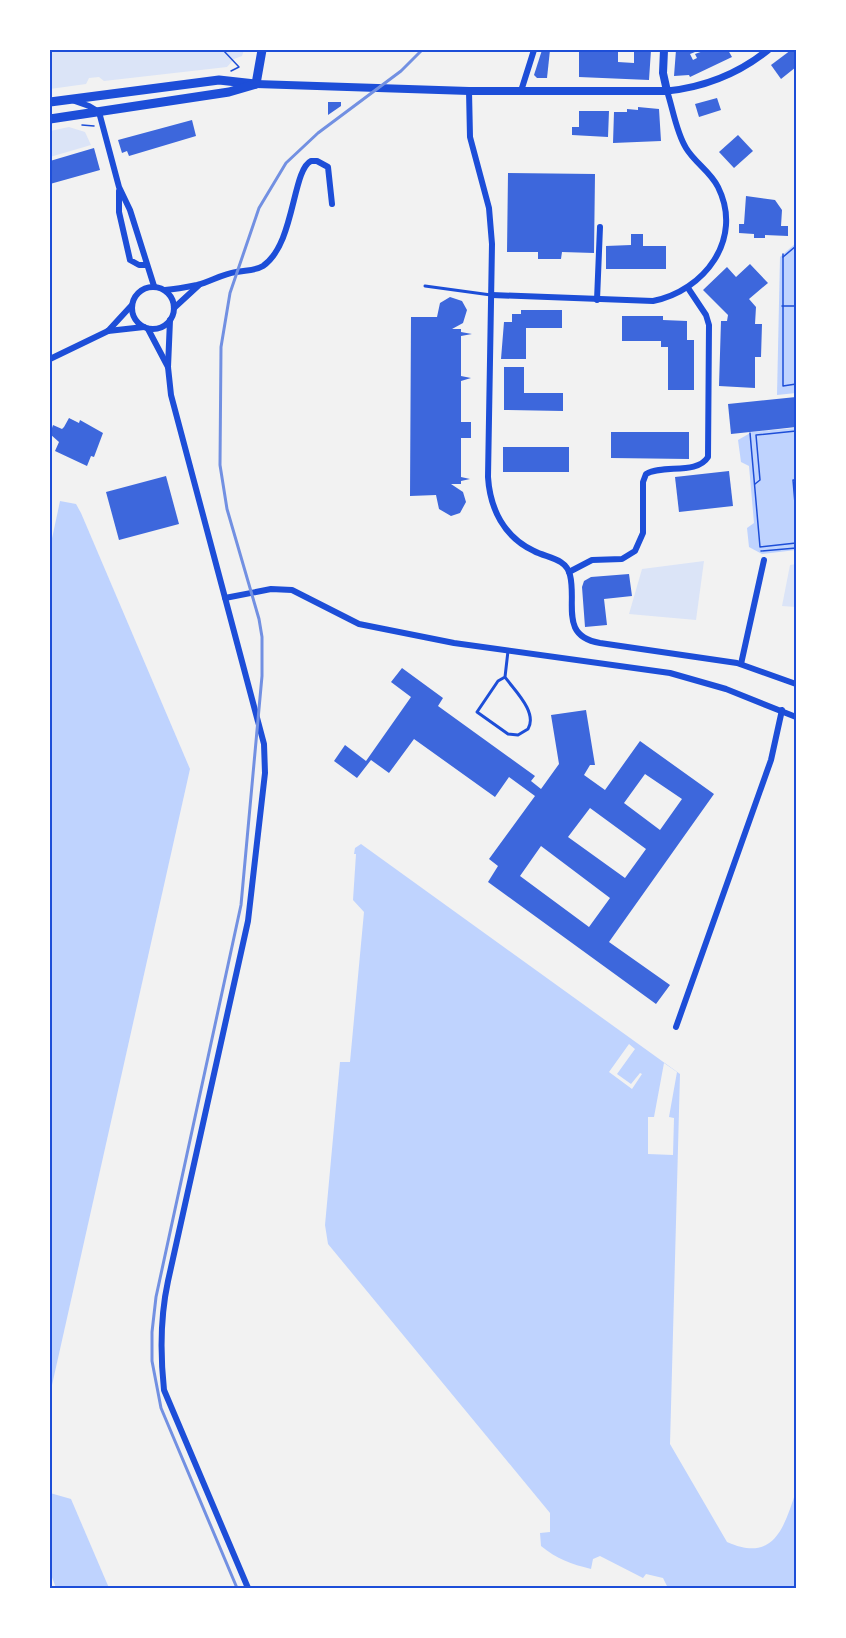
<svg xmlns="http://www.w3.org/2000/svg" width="846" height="1638" viewBox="0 0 846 1638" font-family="Karla,sans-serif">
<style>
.green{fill:#dbe4f7}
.water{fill:#bfd3fe}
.pier{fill:#f2f2f2}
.building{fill:#3d67dc;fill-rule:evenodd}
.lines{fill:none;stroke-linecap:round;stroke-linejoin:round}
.path{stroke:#1d4ed8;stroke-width:1.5}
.service{stroke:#1d4ed8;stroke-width:3}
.minor{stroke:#1d4ed8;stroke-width:6}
.tertiary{stroke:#1d4ed8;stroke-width:7}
.secondary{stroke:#1d4ed8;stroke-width:8}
.primary{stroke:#1d4ed8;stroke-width:9}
.rail{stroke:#7290e2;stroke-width:3}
.neatline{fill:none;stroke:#1d4ed8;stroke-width:2}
</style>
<rect width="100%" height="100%" fill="#f2f2f2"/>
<g class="green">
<path d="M50,50H244L242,56L234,59L227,67L104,81L99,77L89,78L86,84L50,89Z"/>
<path d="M69,127L85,132L91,145L50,157V131Z"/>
<path d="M704,561L696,620L629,614L642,569Z"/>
<path d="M796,564V607L782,606L790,565Z"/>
</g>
<g class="water">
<path d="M796,243V393L777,395L780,257Z"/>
<path d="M796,428V550L762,554L749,547L747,528L754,523L749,466L741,462L738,440L752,432Z"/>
<path d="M60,501L76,504L81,513L190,769L50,1394V548Z"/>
<path d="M361,844L680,1074L670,1444L727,1542C774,1563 784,1528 796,1491V1588H668L663,1578L646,1574L643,1578L600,1556L593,1559L591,1569C571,1564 557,1559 541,1546L540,1533L550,1532V1513L328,1244L325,1225L340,1062H350L364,912L353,900L356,854H354L355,848Z"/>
<path d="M50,1493L71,1499L109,1588H56L50,1572Z"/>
</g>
<g class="pier">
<path d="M629,1044L635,1049L617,1074L631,1084L640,1073L642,1074L632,1089L609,1072Z"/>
<path d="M664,1063L677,1072L669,1117L674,1118L673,1155L648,1154V1117H654Z"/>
</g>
<g class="building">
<path d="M542,50H550L547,78H537L534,75Z"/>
<path d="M579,50H618V62L634,63V50H651L649,80L579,77Z"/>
<path d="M676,50H700L690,54L693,60L697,58L695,54L706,50H728L732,57L690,77L689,75L674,76Z"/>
<path d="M791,50H796V67L781,79L771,65Z"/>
<path d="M717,98L721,110L699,117L695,104Z"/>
<path d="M328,102H341V106L328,115Z"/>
<path d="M638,107L659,109L661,141L613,143L614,112H627V109L638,110Z"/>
<path d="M579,111H609L608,137L572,135V127H579Z"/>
<path d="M192,120L196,136L129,156L127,151L122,153L118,140Z"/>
<path d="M738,135L753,151L734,168L719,152Z"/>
<path d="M94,148L100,170L50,184V161Z"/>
<path d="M508,173L595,174L594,253L562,252L561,259H538V252H507Z"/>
<path d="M746,196L775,200L782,210L781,226H788V236L765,235V238H754V234L739,233V224H744Z"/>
<path d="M631,234H643V246H666V269H606V246L631,245Z"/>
<path d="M750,264L768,283L749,299L756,307L755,324H762L761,357H755V388L719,386L721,321H727L728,315L703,290L727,267L736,277Z"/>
<path d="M450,297L462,301L467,310L463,323L452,329H461V332L472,334L461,336V376L471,378L461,381V422H471V438H461V477L470,479L461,481V484H451L463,492L466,502L460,513L451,516L439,509L436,495L410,496L411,317H437L440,303Z"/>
<path d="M521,310H562V328H526V359H501L504,322H512V314H521Z"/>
<path d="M622,316H663V320L687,321V340H694V390H668V347H661V341H622Z"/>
<path d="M504,367H524V393H563V411L504,410Z"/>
<path d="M796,397V427L731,434L728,404Z"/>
<path d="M69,418L79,423L80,420L103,433L94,457L91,456L87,466L55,451L59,442L50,434L53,425L62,429L64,427Z"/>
<path d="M611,432H689V459L611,458Z"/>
<rect x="503" y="447" width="66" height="25"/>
<path d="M729,471L733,506L679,512L675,477Z"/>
<path d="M166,476L179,524L119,540L106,492Z"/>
<path d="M629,574L632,596L604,599L607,625L585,627L582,587L584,581L591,577Z"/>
<path d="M402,668L443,698L438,706L535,776L531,781L541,789L559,764L551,715L586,710L595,765H590L584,775L605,790L640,741L714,794L609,942L670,985L656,1004L488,882L498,866L489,859L535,796L509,777L495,797L414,739L389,773L371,760L357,778L334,761L345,745L366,761L411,697L391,682ZM645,774L682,799L660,830L624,803ZM590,808L646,849L625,878L568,837ZM541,846L610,898L589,927L520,876Z"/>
</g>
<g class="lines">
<g class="path">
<path d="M223,50L239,67L231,71"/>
<path d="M82,125L94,126"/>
<path d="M783,254V386L796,384"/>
<path d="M783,257L796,246"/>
<path d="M782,306H796"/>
<path d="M750,433L760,547L796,543"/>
<path d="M796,480H793L796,515"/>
<path d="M755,484L760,480L756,435L796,431"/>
<path d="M761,551L796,548"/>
</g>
<g class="service">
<path d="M425,286L491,295"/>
<path d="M505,677L498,681L477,712L508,734L518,735L528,729C538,712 514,690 505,677L508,651"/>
</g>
<g class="minor">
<path d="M469,91L470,137L489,208L492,244L488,477C490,509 504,537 534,551C547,558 566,558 570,575C577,603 559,636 600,643L737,663L796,684"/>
<path d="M521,91L534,50"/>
<path d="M72,100L89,106L99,112L119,187L130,210L154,286"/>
<path d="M119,191V212L130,260L139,265H146"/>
<circle cx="153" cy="308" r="21"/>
<path d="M165,290C176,289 187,287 197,285C210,282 222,274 236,272C245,270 255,271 263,266C295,244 292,170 311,161H317L328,167L332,204"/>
<path d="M492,295L653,301C704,291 744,239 718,187C710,171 695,163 686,148C676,132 673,109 667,91"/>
<path d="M597,300L600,227"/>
<path d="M174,308L199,285"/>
<path d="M170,320L168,367L171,395L264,744L265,773L248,921L168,1281C160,1318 160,1352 164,1390L248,1588"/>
<path d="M148,329L168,367"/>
<path d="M108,331L144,327"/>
<path d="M50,359L108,331L131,306"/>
<path d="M569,572L592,560L622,559L635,551L643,533V482L646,474C663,464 697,475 708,457L709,325L706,315L688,288"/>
<path d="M225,598L271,589L292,590L359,624L454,643L670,673L726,689L796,717"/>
<path d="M741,664L764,560"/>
<path d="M676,1027L771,760L782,710"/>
</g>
<path class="tertiary" d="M667,91C706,87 738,74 768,50"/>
<path class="secondary" d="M256,84L469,91H667L663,73L664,50"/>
<g class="primary">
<path d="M256,84L262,50"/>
<path d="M50,102L219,80L255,84"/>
<path d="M50,119L229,92L256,84"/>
</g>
<path class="rail" d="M237,1588L161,1408L152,1361V1332L156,1297L241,905L262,676V637L259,619L227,509L220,465L221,347L230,293L259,208L286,163L318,133L401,71L422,50"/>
</g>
<rect width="846" height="1638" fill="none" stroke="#ffffff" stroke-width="102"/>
<rect x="51" y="51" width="744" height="1536" class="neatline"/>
</svg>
